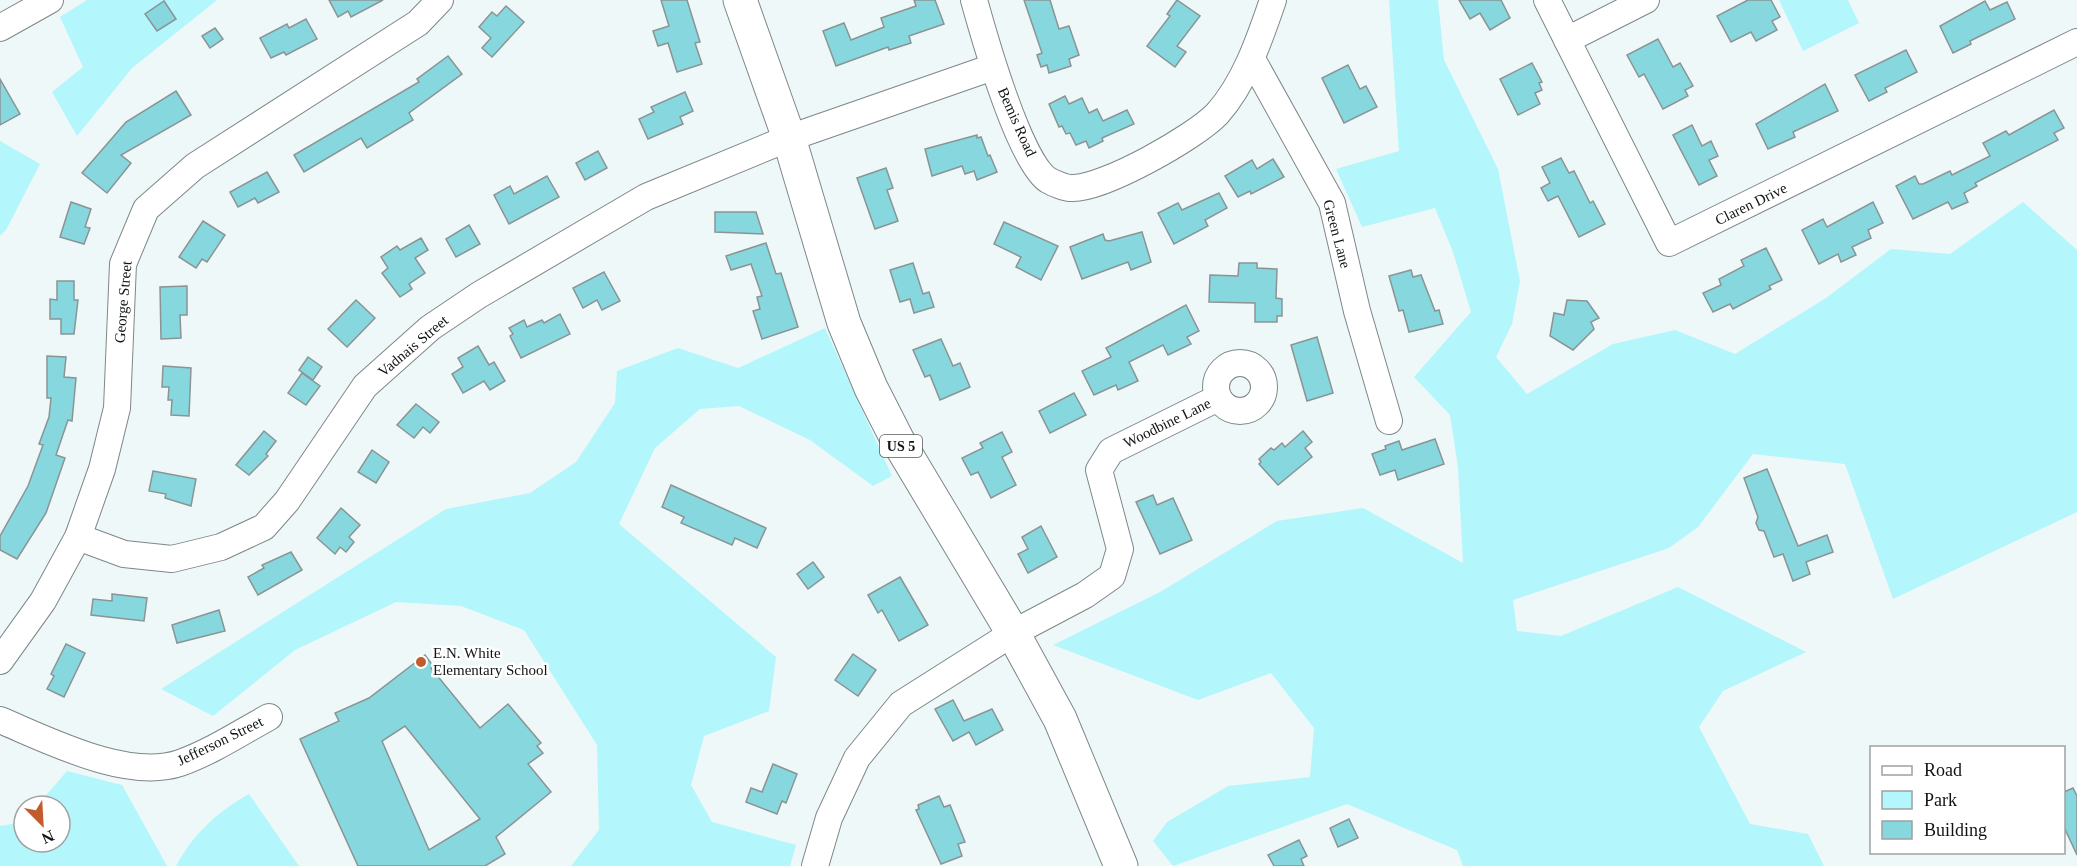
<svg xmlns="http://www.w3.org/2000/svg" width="2077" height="866" viewBox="0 0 2077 866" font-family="Georgia,serif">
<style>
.green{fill:#b3f6fb}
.building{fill:#86d8de;stroke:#8a9495;stroke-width:1.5;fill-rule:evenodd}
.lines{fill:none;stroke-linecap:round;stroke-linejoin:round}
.minor-casing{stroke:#7e8788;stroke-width:28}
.major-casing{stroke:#7e8788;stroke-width:35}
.minor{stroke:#fff;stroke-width:26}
.major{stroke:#fff;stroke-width:33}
.poi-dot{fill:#c25c2e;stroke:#fff;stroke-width:2}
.labels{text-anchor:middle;stroke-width:5;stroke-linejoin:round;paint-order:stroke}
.shield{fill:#fff;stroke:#585a5a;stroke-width:1.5}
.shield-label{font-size:14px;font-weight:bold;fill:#101414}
.street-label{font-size:15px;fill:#101414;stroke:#fff}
.poi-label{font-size:15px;fill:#101414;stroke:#fff;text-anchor:start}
</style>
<rect width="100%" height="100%" fill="#eef8f9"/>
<g class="green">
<path d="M87,0H217L132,68L77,136L52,92L83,67L60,17Z"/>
<path d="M1389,0H1438L1444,60L1498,169L1520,281L1512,324L1496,357L1527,394L1613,344L1675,330L1735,354L1826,298L1891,249L1950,254L2023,202L2077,250V512L1893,599L1845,464L1753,454L1698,527L1669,548L1513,600L1517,631L1561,636L1678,587L1806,652L1723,691L1699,727L1750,824L1808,834L1824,866H1463L1457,850L1347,804L1173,866L1153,841L1167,822L1228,786L1310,777L1314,728L1271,673L1198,700L1053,645L1160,592L1277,521L1363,508L1463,563L1458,467L1450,415L1414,377L1471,312L1453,252L1435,208L1362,227L1336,169L1399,151Z"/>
<path d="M1779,0H1848L1859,23L1803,51Z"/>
<path d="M0,141L40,164L6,230L0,236Z"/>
<path d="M825,328L892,476L873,486L810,440L739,406L700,409L655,448L619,524L776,657L769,711L704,736L691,785L712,822L796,845L790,866H571L599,830L597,745L524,630L461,606L396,602L295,650L213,716L161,689L446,509L530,493L576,462L615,403L617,371L678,348L738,368Z"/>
<path d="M67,771L122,785L167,866H0V826L24,822V842H60V806H37Z"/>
<path d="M249,794L299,866H176C193,834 218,811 249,794Z"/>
</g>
<g class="building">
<path d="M329,0H383L351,17L348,11L338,17Z"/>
<path d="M661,0H687L700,42L695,43L702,64L677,72L668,43L658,46L653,31L669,26Z"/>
<path d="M914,0H935L944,24L909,36L911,43L889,50L888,47L836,66L823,31L844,23L851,40L884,27L881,18L916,6Z"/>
<path d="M1024,0H1050L1059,29L1069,26L1079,55L1069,59L1071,66L1049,73L1047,65L1041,67L1037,55L1042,53Z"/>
<path d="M1177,0L1200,16L1177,46L1186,52L1175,67L1147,46L1170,16L1167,14Z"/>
<path d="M1459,0H1501L1510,18L1490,30L1480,13L1470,19Z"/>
<path d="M1748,0H1771L1780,17L1772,21L1777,30L1756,41L1751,32L1731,42L1717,16Z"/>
<path d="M164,1L176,19L157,31L145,14Z"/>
<path d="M1985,1L1990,10L2007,2L2015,19L1970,41L1971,44L1953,53L1940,26Z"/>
<path d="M506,6L524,22L492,57L482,48L491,38L479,27L492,12L497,16Z"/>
<path d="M306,19L317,39L286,55L284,52L271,58L260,38L287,24L289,28Z"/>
<path d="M215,28L223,39L210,48L202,36Z"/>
<path d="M1658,39L1673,67L1680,63L1693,86L1685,90L1688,96L1663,109L1644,74L1639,77L1627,55Z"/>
<path d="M1906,50L1917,72L1885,88L1887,92L1869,101L1855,75Z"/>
<path d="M448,56L462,74L409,113L413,120L367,148L361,138L304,172L294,155L419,82L417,79Z"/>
<path d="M1532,63L1542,82L1539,83L1542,90L1535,93L1540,104L1518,115L1500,79Z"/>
<path d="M1348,65L1360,89L1366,86L1377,107L1344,123L1322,78Z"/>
<path d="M0,79L20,114L0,125Z"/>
<path d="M1825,84L1838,111L1793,132L1795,137L1768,149L1756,124Z"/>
<path d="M176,91L191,115L121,155L131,163L107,193L82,173L126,122Z"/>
<path d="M685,92L693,111L680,117L683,124L648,139L639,119L654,112L651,107Z"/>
<path d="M1065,96L1069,104L1082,98L1089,113L1097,109L1103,121L1127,110L1134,124L1102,138L1103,141L1089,148L1086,141L1076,145L1070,133L1066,134L1062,126L1059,127L1049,104Z"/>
<path d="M2054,110L2064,128L2054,133L2058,140L1975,183L1977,186L1964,193L1968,202L1952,209L1948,202L1913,219L1896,186L1915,176L1919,184H1923L1950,171L1952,175L1990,156L1983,143L2006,131L2009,135Z"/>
<path d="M1692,125L1702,146L1711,141L1718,156L1709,160L1717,176L1699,185L1673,135Z"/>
<path d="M977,135V138L981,137L988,156L990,155L997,172L977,180L974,171L965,174L962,166L932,176L925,149Z"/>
<path d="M598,151L607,168L585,180L576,163Z"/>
<path d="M1561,158L1569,173L1574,171L1590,203L1593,201L1605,224L1579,237L1558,196L1548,201L1541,188L1550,183L1542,167Z"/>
<path d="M1273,159L1284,177L1251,194L1250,191L1238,197L1225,176L1252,160L1257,169Z"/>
<path d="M886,168L893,188L887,190L898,221L875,229L857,178Z"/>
<path d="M267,172L279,192L258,203L255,198L238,207L230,192Z"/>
<path d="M547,176L559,197L509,224L494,195L510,186L514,194Z"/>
<path d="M1219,193L1227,208L1205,220L1208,226L1174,244L1158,213L1178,203L1182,210Z"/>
<path d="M71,202L91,209L85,227L90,228L84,244L60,237Z"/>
<path d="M1873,202L1883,223L1868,230L1871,238L1852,247L1856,255L1841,262L1838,254L1819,264L1802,230L1823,219L1827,227Z"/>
<path d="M715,212H756L763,234L715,232Z"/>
<path d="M203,221L225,235L207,262L202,259L196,268L179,257Z"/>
<path d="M1004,222L1058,246L1041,280L1016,267L1021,257L994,244Z"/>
<path d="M469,225L480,244L456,257L446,239Z"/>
<path d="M1142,232L1151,262L1131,270L1128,262L1082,279L1070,247L1103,234L1105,240L1109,241Z"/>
<path d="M421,238L428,250L415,258L425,273L409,284L412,289L400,297L382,273L388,268L381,257L397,246L400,250Z"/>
<path d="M766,243L776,274L781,273L798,327L762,339L753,311L760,309L757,297L762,296L751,264L731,270L726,256Z"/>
<path d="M1766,248L1782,280L1769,286L1771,289L1733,309L1730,304L1713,312L1703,293L1721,285L1719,279L1744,266L1741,260Z"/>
<path d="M913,263L923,294L929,292L934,307L914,313L910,299L900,302L890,270Z"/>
<path d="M1239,263H1257V268L1277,269L1276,298L1282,299V316H1277V322H1255V303L1209,302L1210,275L1238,276Z"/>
<path d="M1411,270L1413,277L1421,275L1435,311L1439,310L1443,324L1409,332L1403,310L1399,311L1389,276Z"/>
<path d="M604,272L620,301L602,310L597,300L583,308L573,288Z"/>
<path d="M57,281H74V300H78L74,334H61V319H50V299L57,300Z"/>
<path d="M187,286V315H180L181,338L161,339L160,287Z"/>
<path d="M356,300L375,318L347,347L328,329Z"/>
<path d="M1567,300L1587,301L1599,318L1591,322L1594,329L1573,350L1550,336L1554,313L1564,315Z"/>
<path d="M1186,305L1199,331L1187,337L1191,344L1168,355L1163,345L1129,362L1138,381L1118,390L1116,385L1094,395L1082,371L1111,357L1106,348Z"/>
<path d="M560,314L570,334L521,358L510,336L513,334L509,328L524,320L527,327L542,320L544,323Z"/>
<path d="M1317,337L1333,393L1307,401L1291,345Z"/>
<path d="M941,339L953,366L960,363L970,387L940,400L930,375L925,377L913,350Z"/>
<path d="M478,346L489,365L494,362L505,381L490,390L484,381L463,393L452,374L463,367L458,358Z"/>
<path d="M47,356L66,357L64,377L76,378L72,421L68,420L56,455L65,458L46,513L17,559L0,550V536L28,486L43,445L39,444L49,417L51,398H47Z"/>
<path d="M308,357L322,367L313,380L299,370Z"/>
<path d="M163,366L191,368L189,416L171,415L172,400H168L169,387H162Z"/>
<path d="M302,373L320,386L306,405L288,393Z"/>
<path d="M1074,393L1086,415L1050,433L1039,411Z"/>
<path d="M416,404L439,422L430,433L423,427L414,438L397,425Z"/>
<path d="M264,431L276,441L266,454L268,456L249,475L236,465Z"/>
<path d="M1303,431L1312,442L1305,448L1312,457L1278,485L1259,464L1261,462L1259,459L1271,448L1274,450L1282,443L1285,447Z"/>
<path d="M1002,432L1012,452L1002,457L1016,485L991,498L978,472L971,475L962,458L983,448L980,443Z"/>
<path d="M1435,439L1444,464L1398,480L1395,470L1380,475L1372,454L1386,449L1385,446L1399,441L1402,450Z"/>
<path d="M372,450L389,462L376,483L358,472Z"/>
<path d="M1767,469L1798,546L1827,535L1833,552L1806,562L1810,574L1793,581L1783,554L1774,557L1764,531L1759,530L1756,523L1758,517L1744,478Z"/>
<path d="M153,471L196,479L191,506L165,498L166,494L149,491Z"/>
<path d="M671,485L766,528L757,548L735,538L732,545L681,523L684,517L662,507Z"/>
<path d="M1153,495L1157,505L1173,498L1192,540L1160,554L1136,502Z"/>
<path d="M341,508L360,525L349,537L354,542L346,552L340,547L335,554L317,538Z"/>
<path d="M1041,526L1057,557L1028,573L1018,554L1028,549L1022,537Z"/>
<path d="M291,552L302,570L258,595L248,577L264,568L262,565Z"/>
<path d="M813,562L824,577L808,589L797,574Z"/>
<path d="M900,577L928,625L899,641L882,610L878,613L868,595Z"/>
<path d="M112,594L147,598L144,621L91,615L93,599L112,601Z"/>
<path d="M219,610L225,631L177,643L172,625Z"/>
<path d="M66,644L85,653L64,697L47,689L54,676L51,674Z"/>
<path d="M853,654L876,670L858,696L835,680Z"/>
<path d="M425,655L433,666L431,668L480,728L508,704L541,743L537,746L543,753L528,764L551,792L496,837L505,854L485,866H358L300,739L339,721L335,713L369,698ZM405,726L480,819L429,850L382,741Z"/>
<path d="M953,700L964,721L992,709L1003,730L976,745L969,732L953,741L935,709Z"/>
<path d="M773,764L797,774L786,803L782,801L777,814L746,802L751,788L762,792Z"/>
<path d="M2073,788L2077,796V855L2064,827V792Z"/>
<path d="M939,796L944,807L950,805L965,842L958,844L962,856L941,864L916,810L919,809L918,805Z"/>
<path d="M1349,819L1358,838L1338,847L1330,828Z"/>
<path d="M1299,840L1307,856L1301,859L1304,866H1274L1268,855Z"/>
</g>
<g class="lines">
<defs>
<g id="minor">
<path d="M974,0C984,36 1019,161 1048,180C1053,183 1067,189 1073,188C1105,188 1195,137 1217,114C1245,83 1260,38 1273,0"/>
<path d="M1547,0L1669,243L2077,42"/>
<path d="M0,28L50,0"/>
<path d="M1567,40L1646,0"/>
<path d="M1252,59L1332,203L1357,311L1389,421"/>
<circle cx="1240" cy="387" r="24"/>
<path d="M78,537L124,554L172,559L221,547L264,527L287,501L365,386L430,328L479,295L646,197L789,138L993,67"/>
<path d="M0,661L43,601L78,537L102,469L117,408L123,264L146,209L195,166L418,23L440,0"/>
<path d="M0,720C48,740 127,781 180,763C211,752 240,733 269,717"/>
<path d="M815,866L829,818L857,758L901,704L1013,633L1085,595L1112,576L1120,549L1099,470L1111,451L1218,398"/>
</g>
<path id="major" d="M740,0L789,138L844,323L871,388L898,441L1013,633L1060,719L1121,866"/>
</defs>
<use href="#minor" class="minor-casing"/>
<use href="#major" class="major-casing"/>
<use href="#minor" class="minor"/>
<use href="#major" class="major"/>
</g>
<circle class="poi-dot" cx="421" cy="662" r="6"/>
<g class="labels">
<rect class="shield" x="880" y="435" width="42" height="22" rx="4.5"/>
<g class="shield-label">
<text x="901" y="451">US 5</text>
</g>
<g class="street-label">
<text transform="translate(1017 122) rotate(66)" y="5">Bemis Road</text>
<text transform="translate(1751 204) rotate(-26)" y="5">Claren Drive</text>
<text transform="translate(1337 234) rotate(75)" y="5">Green Lane</text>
<text transform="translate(123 302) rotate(-85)" y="5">George Street</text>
<text transform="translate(413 346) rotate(-40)" y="5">Vadnais Street</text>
<text transform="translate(1167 423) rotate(-26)" y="5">Woodbine Lane</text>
<text transform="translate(220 741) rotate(-26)" y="5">Jefferson Street</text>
</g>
<g class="poi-label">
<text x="433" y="658">E.N. White<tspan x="433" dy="17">Elementary School</tspan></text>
</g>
</g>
<rect x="1870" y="746" width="195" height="108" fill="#ffffff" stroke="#9fa1a1" stroke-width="1.5"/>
<rect x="1882" y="766" width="30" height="9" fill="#ffffff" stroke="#9fa1a1" stroke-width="1.5"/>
<text x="1924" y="776" font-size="18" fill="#101414">Road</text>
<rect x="1882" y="791" width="30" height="18" fill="#b3f6fb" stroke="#9fa1a1" stroke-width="1.5"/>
<text x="1924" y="806" font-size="18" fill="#101414">Park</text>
<rect x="1882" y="821" width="30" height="18" fill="#86d8de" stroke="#9fa1a1" stroke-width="1.5"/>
<text x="1924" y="836" font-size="18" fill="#101414">Building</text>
<g transform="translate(42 824) rotate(156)"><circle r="28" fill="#ffffff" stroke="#9fa1a1" stroke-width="1.5"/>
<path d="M0-4.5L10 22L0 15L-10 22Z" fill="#c25c2e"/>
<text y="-9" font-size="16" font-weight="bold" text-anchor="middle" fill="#101414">N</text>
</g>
</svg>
